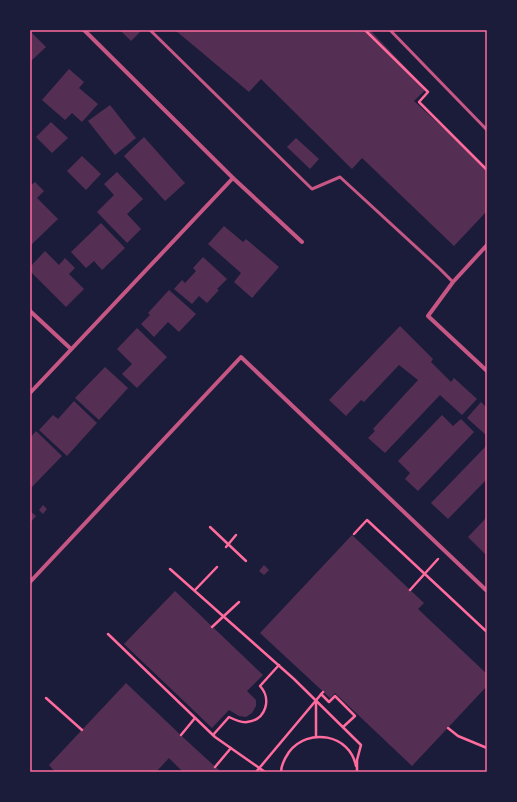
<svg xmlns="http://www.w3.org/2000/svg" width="517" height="802" viewBox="0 0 517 802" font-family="'Archivo Narrow',sans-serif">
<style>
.building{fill:#542f53}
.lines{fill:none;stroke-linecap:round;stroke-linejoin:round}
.path{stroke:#ff6b9d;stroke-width:2.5}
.service{stroke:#c65784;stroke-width:3}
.minor{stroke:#c65784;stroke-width:4}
.neatline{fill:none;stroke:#ff6b9d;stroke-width:1.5}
</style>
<rect width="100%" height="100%" fill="#1b1b3a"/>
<g class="building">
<path d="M122,30H140L141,31L131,41L121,31Z"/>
<path d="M175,30H370L426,89L414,101L487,169V211L454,246L362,158L352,169L261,79L249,92Z"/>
<path d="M30,31L46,47L30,62Z"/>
<path d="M69,69L84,82L79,88L98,104L82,122L72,113L65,120L42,100Z"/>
<path d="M110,105L136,138L115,155L88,121Z"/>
<path d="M51,122L68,138L52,153L36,137Z"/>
<path d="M144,137L185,183L165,201L124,156Z"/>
<path d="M296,138L319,159L310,169L287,147Z"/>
<path d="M82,156L101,174L86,190L67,171Z"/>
<path d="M117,172L143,199L127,214L141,229L127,243L97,212L114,195L104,184Z"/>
<path d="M35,182L44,191L37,198L58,219L30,246V186Z"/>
<path d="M101,223L125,248L102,270L94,261L86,268L71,252Z"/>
<path d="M224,226L243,242L246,239L279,267L252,298L234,282L241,273L208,244Z"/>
<path d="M45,251L59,265L65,258L75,268L69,274L84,289L66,307L30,271V267Z"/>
<path d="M203,257L227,279L217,289L219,290L207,303L199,296L192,304L174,289L182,280L185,283L196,271L193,268Z"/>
<path d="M169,290L196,314L179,332L168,322L154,337L141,324L150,315L148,313Z"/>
<path d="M400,326L433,359L431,362L451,382L454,378L477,399L462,415L440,395L385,453L368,438L375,431L373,429L418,380L399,365L364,402L361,400L346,416L329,400Z"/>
<path d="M137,328L167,357L137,388L122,374L132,364L117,349Z"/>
<path d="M105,367L128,388L99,420L75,398Z"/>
<path d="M74,401L97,423L67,456L39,430L53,415L58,419Z"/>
<path d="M481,402L487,408V436L467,418Z"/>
<path d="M442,415L453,426L461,419L474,432L418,491L405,479L410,473L398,461Z"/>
<path d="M36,431L62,456L32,487L30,485V438Z"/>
<path d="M487,445V479L448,519L431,503Z"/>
<path d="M43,505L47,509L43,514L39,510Z"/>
<path d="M30,511L36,516L30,523Z"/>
<path d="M487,517V552L485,554L468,537Z"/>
<path d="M352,535L424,603L418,609L487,674V686L412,766L335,693L330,698L260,633Z"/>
<path d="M264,565L269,570L264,575L259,571Z"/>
<path d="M175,591L263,675L247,691L256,700V706L252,713L246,717L239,716L229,710L212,728L124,644Z"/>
<path d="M126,683L187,741L221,772H183L169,758L156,772H55L49,765Z"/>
</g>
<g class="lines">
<g class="path">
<path d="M365,30L428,92L419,102L487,170"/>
<path d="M210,527L246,561"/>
<path d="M354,534L367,520L487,632"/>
<path d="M226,547L236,535"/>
<path d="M170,569L294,679L361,745L357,760V772"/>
<path d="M195,590L217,567"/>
<path d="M410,590L438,559"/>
<path d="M212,627L239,602"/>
<path d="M108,634L215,737L265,772"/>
<path d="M321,694L329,702L335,696L355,716L343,727"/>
<path d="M46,698L82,730"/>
<path d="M316,701V736"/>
<path d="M448,728L458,736L487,748"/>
<path d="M181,735L195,718"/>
<path d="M213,735L229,717C235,720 241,723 247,722C266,720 272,699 260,686L279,665"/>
<path d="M215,767L231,748"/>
<path d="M256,772L323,692"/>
<path d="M281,772C281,765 285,758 289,752C308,727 350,734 356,766"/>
</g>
<g class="service">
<path d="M150,30L312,189L340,177L440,269L453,282"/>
<path d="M390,30L487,130"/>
</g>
<g class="minor">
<path d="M84,30L233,178L302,242"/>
<path d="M487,245L453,282L428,316L487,371"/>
<path d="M30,311L71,349"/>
<path d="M30,393L233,178"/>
<path d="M30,582L241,357L487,591"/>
</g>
</g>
<rect width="517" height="802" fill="none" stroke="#1b1b3a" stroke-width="62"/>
<rect x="31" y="31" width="455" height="740" class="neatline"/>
</svg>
